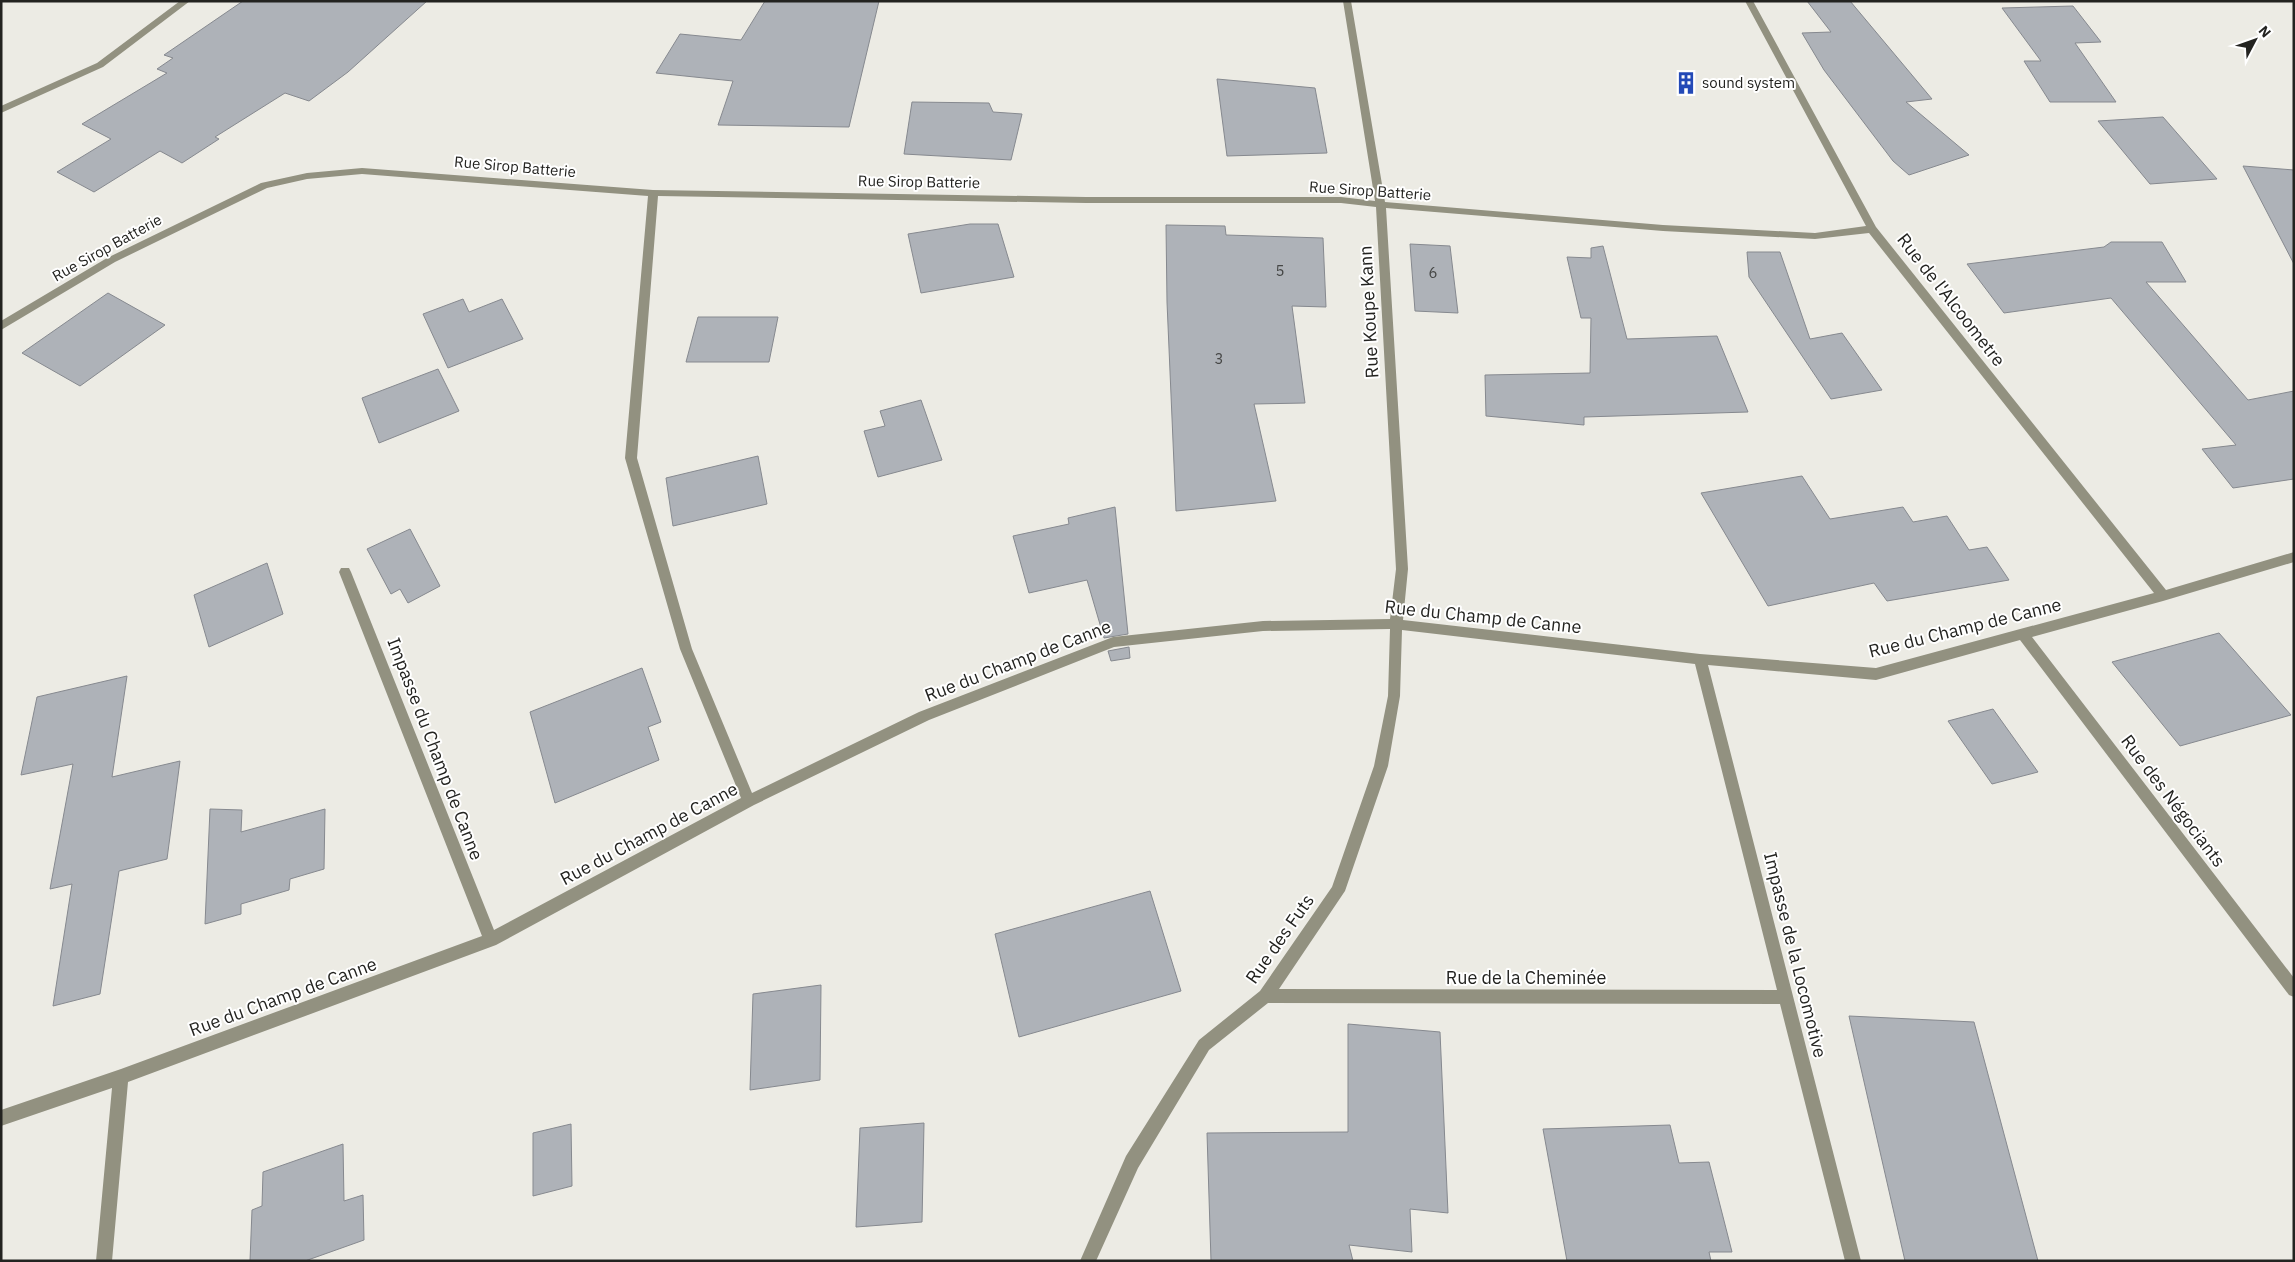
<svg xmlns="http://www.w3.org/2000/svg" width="2295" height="1262" viewBox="0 0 2295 1262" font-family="'IBM Plex Sans',sans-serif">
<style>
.building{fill:#aeb2b8;stroke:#86898f}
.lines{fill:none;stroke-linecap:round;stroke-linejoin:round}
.minor{fill:#929180;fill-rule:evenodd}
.labels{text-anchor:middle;stroke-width:4;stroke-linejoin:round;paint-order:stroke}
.far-poi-label{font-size:15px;fill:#232320;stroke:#fff;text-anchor:start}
.far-street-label{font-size:15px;fill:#232320;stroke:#fff}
.number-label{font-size:15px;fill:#464746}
.street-label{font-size:18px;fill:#232320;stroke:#fff}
</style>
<rect width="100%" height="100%" fill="#ecebe4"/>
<g class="building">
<path d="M243,1H427L348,72L309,101L285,93L215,137L219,139L182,163L160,151L94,192L57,172L111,139L82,124L167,73L157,69L173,58L164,55Z"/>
<path d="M765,1H879L849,127L718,125L733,81L656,73L680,34L741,40Z"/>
<path d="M1807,1H1850L1932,99L1906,102L1969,155L1909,175L1893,161L1824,70L1802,33L1831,32Z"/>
<path d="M2073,6L2101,42L2075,43L2116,102H2050L2024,61H2041L2002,8Z"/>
<path d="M1217,79L1315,88L1327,153L1227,156Z"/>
<path d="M912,102L989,103L993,112L1022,114L1011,160L904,154Z"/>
<path d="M2163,117L2217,179L2150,184L2098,121Z"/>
<path d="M2243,166L2294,170V264Z"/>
<path d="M970,224H998L1014,277L921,293L908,234Z"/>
<path d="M1166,225L1225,226L1226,235L1323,238L1326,307L1292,306L1305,403L1254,404L1276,501L1176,511L1167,302Z"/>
<path d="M2111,242H2162L2186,282H2146L2248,400L2294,391V479L2233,488L2202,449L2236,445L2111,298L2004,313L1967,264L2104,247Z"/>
<path d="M1410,244L1450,246L1458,313L1415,311Z"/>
<path d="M1603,246L1627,339L1717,336L1748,412L1584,417V425L1486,416L1485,375L1590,373L1591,318H1581L1567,257L1591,258V248Z"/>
<path d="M1747,252H1780L1810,339L1842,333L1882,390L1831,399L1749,277Z"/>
<path d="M108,293L165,325L80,386L22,353Z"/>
<path d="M463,299L469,312L502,299L523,339L448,368L423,314Z"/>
<path d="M698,317H778L769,362H686Z"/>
<path d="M438,369L459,411L379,443L362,398Z"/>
<path d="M921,400L942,460L878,477L864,431L885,426L880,411Z"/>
<path d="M758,456L767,504L673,526L666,478Z"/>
<path d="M1802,476L1830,519L1903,507L1913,522L1947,516L1969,550L1987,547L2009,580L1887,601L1874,583L1768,606L1701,493Z"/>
<path d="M1115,507L1128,634L1104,638L1087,580L1029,593L1013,536L1069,524L1068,518Z"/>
<path d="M410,529L440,586L408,603L400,589L391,594L367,549Z"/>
<path d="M267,563L283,614L209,647L194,595Z"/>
<path d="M2219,633L2291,715L2180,746L2112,662Z"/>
<path d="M1129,647L1130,658L1111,661L1108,651Z"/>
<path d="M642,668L661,722L648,727L659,760L555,803L530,712Z"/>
<path d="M127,676L112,777L180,761L167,859L119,871L100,994L53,1006L72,884L50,889L73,764L21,775L37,697Z"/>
<path d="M1993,709L2038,772L1992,784L1948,721Z"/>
<path d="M210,809L242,810L241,832L325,809L324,869L290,879L289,890L241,904V914L205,924Z"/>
<path d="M1150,891L1181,991L1019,1037L995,934Z"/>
<path d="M821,985L820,1080L750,1090L753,994Z"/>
<path d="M1849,1016L1974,1022L2038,1261H1905Z"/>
<path d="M1348,1024L1440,1032L1448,1213L1410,1209L1412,1252L1349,1245L1353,1261H1211L1207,1133L1348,1132Z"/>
<path d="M924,1123L922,1222L856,1227L860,1128Z"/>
<path d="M571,1124L572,1186L533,1196V1133Z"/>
<path d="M1670,1125L1679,1163L1709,1162L1732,1252H1709L1711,1261H1567L1543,1129Z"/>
<path d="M343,1144L344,1201L363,1195L364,1240L305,1261H250L252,1210L262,1206L263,1172Z"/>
</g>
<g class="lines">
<g class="minor">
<path d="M180,1H190L103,67L1,113V106L97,63Z"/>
<path d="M1343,1H1351L1385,202L1663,225L1815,233L1866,226L1745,1H1753L1876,227L2166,590L2294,552V562L2163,601L2032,637L2294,978V997L2289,995L2020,640L1876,680L1708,665L1861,1261H1845L1780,1004L1268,1003L1209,1050L1138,1168L1096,1261H1080L1126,1156L1199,1040L1260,991L1332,887L1374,766L1388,696L1390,629L1263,631L1114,647L929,720L754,805L496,945L128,1082L112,1261H96L112,1088L1,1126V1110L121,1069L482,936L339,572L341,568H349L351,572L494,930L741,798L680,649L625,458L648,196L362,174L307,179L267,188L115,262L1,330V321L107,258L261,183L307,173L362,168L653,190L1086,197H1341L1375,201ZM658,196L1086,203H1341L1376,207L1396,569L1390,619L1263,621L1113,637L919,712L752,793L692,649L637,458ZM1386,208L1663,231L1815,239L1869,233L2154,593L1876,668L1700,654L1403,620L1408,569ZM1402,630L1695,664L1777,990L1279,989L1345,891L1388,766L1400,696Z"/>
</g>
</g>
<defs>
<symbol id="building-bare" viewBox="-9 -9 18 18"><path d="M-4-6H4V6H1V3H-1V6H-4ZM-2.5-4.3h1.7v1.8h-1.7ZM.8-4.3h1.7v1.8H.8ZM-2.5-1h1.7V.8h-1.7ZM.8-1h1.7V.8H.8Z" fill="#2349b7" stroke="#fff" stroke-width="2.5" paint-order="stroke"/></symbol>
</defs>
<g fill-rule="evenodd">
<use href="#building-bare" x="1670" y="67" width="32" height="32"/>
</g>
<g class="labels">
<g class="far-poi-label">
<text x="1702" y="88">sound system</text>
</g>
<g class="far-street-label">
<text transform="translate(515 167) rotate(5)" y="5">Rue Sirop Batterie</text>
<text transform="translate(919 182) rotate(1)" y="5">Rue Sirop Batterie</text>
<text transform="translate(1370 191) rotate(4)" y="5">Rue Sirop Batterie</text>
<text transform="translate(107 248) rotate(-29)" y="5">Rue Sirop Batterie</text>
</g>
<g class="number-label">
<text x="1280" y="276">5</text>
<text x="1433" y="278">6</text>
<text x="1219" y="364">3</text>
</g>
<g class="street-label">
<text transform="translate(1951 300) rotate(52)" y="6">Rue de l'Alcoometre</text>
<text transform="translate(1369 312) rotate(-93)" y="6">Rue Koupe Kann</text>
<text transform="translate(1483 617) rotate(6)" y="6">Rue du Champ de Canne</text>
<text transform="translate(1965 628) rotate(-14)" y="6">Rue du Champ de Canne</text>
<text transform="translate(1018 661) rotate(-21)" y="6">Rue du Champ de Canne</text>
<text transform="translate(435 749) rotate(69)" y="6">Impasse du Champ de Canne</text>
<text transform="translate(2173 801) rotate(53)" y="6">Rue des Négociants</text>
<text transform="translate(649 834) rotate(-28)" y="6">Rue du Champ de Canne</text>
<text transform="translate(1280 939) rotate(-55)" y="6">Rue des Futs</text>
<text transform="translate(1795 955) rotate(76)" y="6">Impasse de la Locomotive</text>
<text x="1526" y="984">Rue de la Cheminée</text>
<text transform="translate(283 997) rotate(-20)" y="6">Rue du Champ de Canne</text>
</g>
</g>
<rect width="2295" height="1262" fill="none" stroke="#232320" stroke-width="5"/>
<g transform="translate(2255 40) rotate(49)" stroke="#ffffff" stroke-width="4" paint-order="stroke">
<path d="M0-4L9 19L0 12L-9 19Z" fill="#232320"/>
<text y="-8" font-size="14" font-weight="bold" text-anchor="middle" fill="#232320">N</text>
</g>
</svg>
